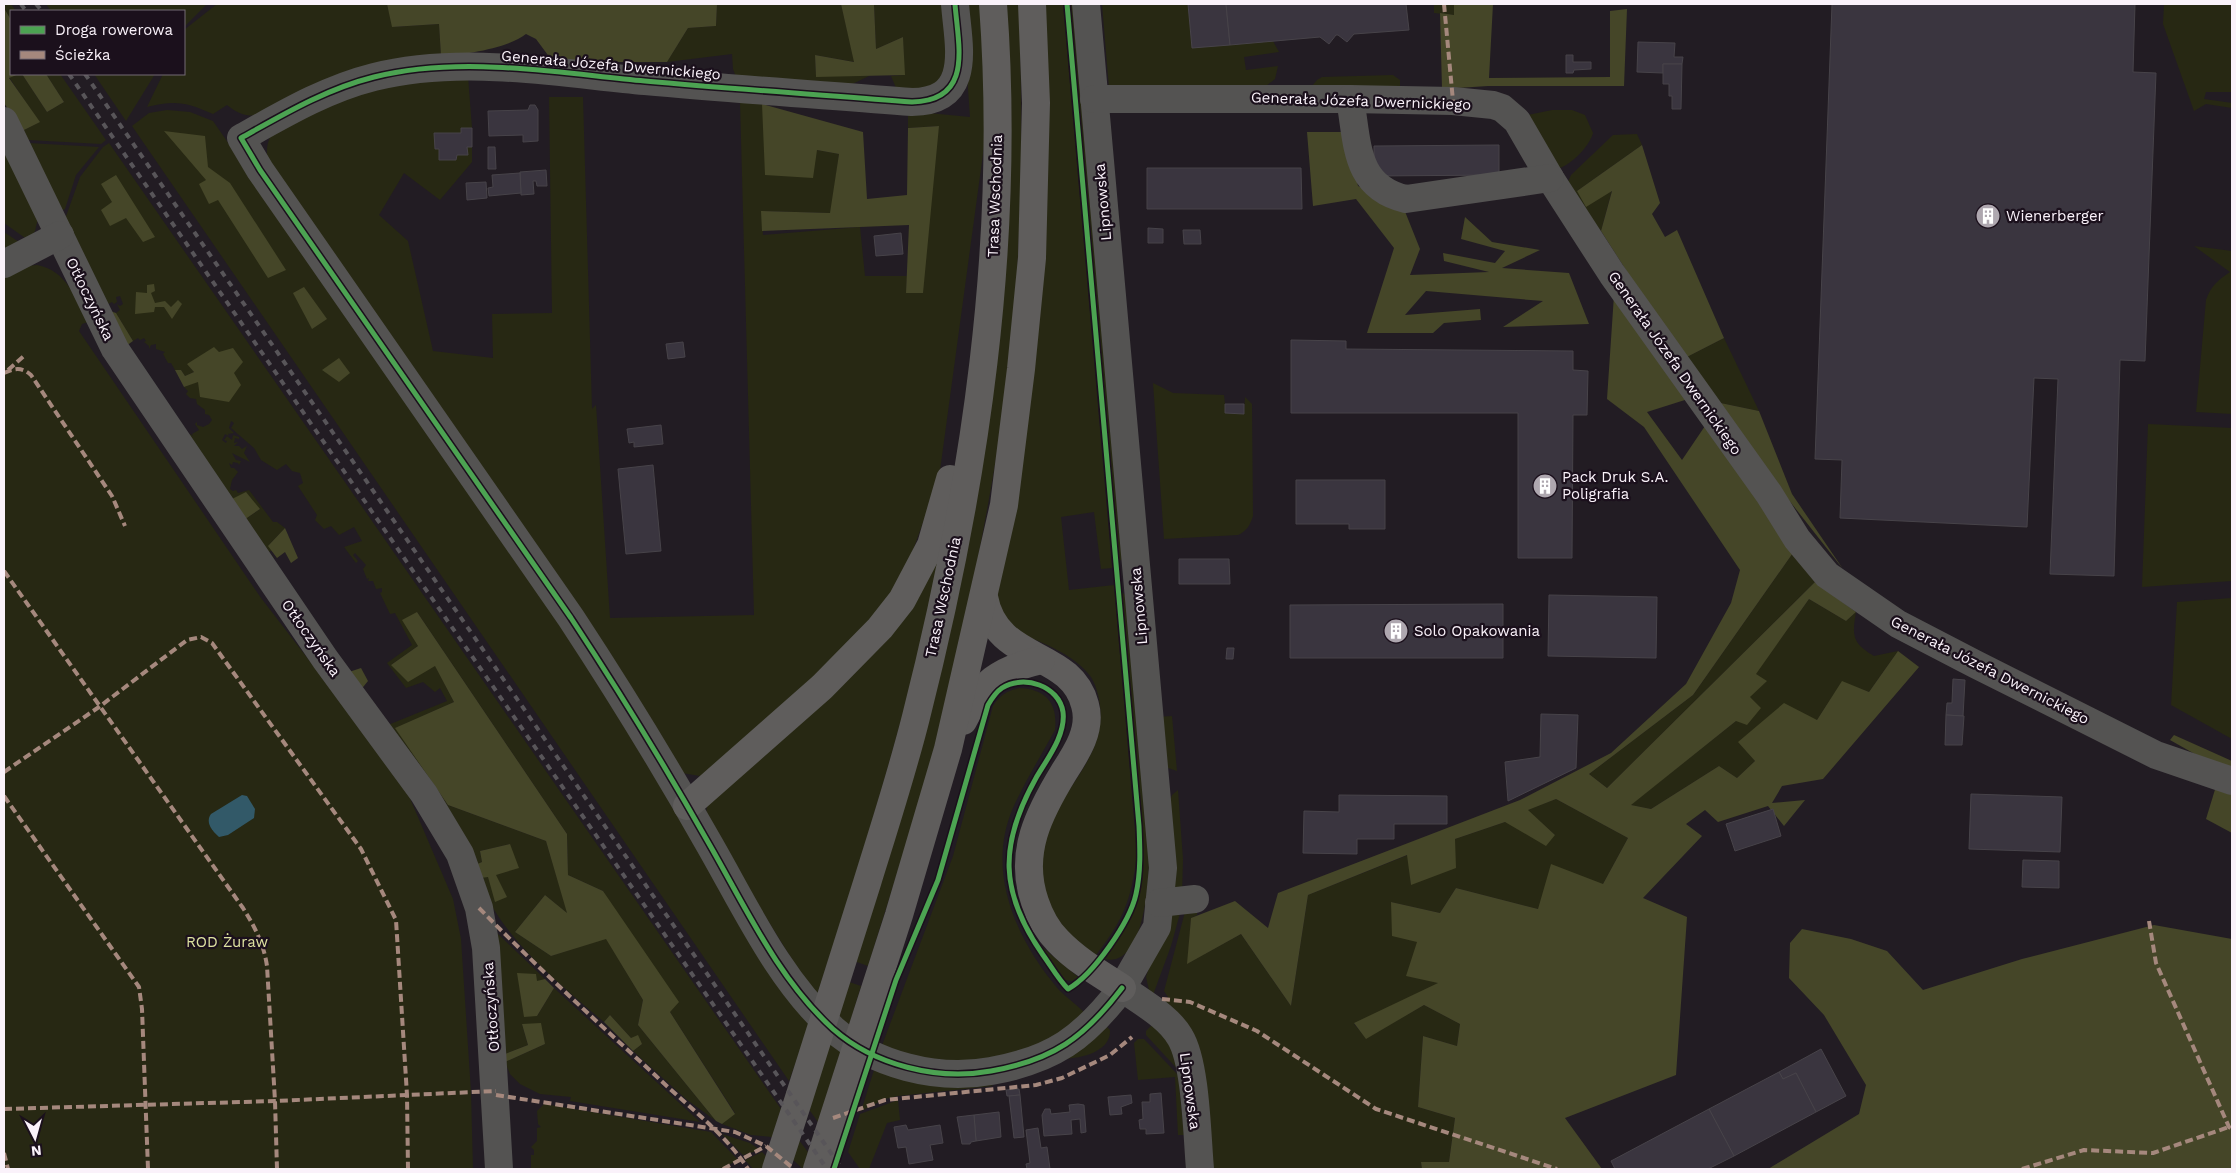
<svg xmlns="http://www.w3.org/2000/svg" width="2236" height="1173" viewBox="0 0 2236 1173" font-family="'Work Sans',sans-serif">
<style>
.green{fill:#272813}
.forest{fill:#454628}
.water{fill:#325968}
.building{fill:#3a353f;stroke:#474349}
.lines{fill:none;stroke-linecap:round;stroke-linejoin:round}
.minor{stroke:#545352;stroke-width:28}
.major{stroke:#5f5d5c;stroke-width:28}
.rail{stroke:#585559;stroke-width:4;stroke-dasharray:6 6;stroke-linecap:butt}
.quiet{stroke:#a5887d;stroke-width:4;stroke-dasharray:8 4;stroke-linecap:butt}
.cycleway-casing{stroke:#1b101c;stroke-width:8}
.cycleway{stroke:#4ca352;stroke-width:5}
.labels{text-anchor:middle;stroke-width:4.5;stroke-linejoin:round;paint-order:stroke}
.street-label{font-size:15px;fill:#faf2fa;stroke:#1b101c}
.poi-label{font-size:15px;fill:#faf2fa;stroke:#1b101c;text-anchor:start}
.park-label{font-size:15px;fill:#dde2a0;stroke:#1b101c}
</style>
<rect width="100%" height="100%" fill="#221c23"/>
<g class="green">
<path d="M4,4H11L16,11H11V20L4,8Z"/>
<path d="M46,4H207L184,27V11H51Z"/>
<path d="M217,4H387L393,27L439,24L441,56L261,115C247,117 238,114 227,105L213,114C186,102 176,100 147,107L163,74H184V30Z"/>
<path d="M717,4H841L855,62L815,55L816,76H869L846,87L736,77L733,69L732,54L667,62L688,28L716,26Z"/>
<path d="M874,4H945C947,29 959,74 928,88C920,91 906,90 897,90L891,76L904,75L903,37L876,49Z"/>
<path d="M962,4H981L988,117L939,478L903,578L857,640L709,773L700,776L682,773L269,164C266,152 266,146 271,135L366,88L468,76L472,128H462L461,133H435V149H439V160H456L457,155H467V147H472V162L440,200L404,173L379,215L408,241L433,351L493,358L492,314L552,313L549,97H583L592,409L596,405L610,618L754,615L740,102L762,104L817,150L839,154L831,213L762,211L763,235L860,227L865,276H907L906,292L939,126L908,128V111L970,117Z"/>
<path d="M1003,4H1019C1024,151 1022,300 998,446C984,533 966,621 945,707C923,794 895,880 868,966L854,961L961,574Z"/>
<path d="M1044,4H1063L1112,568L1101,569L1094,512L1061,517L1069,590L1114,585L1137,855C1131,900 1124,919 1096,955C1070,936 1053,921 1044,888C1040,872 1039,852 1044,836C1060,790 1106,758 1100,706C1099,697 1096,685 1091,677C1072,651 1035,641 1007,627L997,597L1017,488Z"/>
<path d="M1068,4H1074L1122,559L1118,562Z"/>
<path d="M1102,4H1188L1192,48L1273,41L1279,52L1244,57L1246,70L1278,66L1275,79L1261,90L1109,88Z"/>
<path d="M1434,4H1454V15L1434,13Z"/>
<path d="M2164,4H2232V92H2206L2204,99L2232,103V108L2206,104L2194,111L2163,24Z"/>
<path d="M19,74H22L47,112L64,102L46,74H60L106,140L101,144L28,140L22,131L39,122L9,77Z"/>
<path d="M94,74H155L126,121Z"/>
<path d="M1393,75L1400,80V88L1312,86L1317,80L1322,77Z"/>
<path d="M167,110L190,112L213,121L600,679L810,1023L789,1081L132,126L149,113Z"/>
<path d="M1552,110H1572L1585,115L1593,133C1589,147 1571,165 1557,169L1528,115Z"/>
<path d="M1637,134L1642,145L1577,191L1612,190L1601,231L1573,206L1567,184L1571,175L1613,135Z"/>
<path d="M28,143L99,147L76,175L65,209L59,212Z"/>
<path d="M109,143L781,1109L772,1137L751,1135L722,1124L735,1113L670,1012L603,891L568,875L567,834L417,612L418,646L391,665H435L454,702L396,728L448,805L546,841L568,914L545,895L515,932L551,956L606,938L643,1000L638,1025L716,1121L686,1099L633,1051L642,1044L631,1038L610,1015L604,1022C563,987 517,950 490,903C486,896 484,886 481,878L495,875L510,844L480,851L482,862L475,865L388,725L447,701L440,688L435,692L423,682L406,688L387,663L412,645L395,613L390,614L380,593L382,592V588L376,589L373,581H368L369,578L367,579L363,569L366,565L355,553L353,555L358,561L356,563L344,547L362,541L354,527L339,535L331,526L324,529L315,520L317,515L298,486L303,483L300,473L292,471L286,464L277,470L261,460L254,448L231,428L234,423L231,421L229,428L234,433L228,434L229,436L225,434L222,440L226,443L227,441L224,440L227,436L232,440L233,435L239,437V439L235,438L234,443L238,442L234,446H239L242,449L247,446L244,453L250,462L232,453L236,460L241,461L239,465L238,463L233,462L232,465L229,463L231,468H234L238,472L232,480L230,489L233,491L236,490L238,493L249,490L273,522H277L285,528L269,545L272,550L269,552L274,558L272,559L241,522L260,509L228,501L187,436L190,434L193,436L192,434L199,430L195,424L197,422V425L203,427L209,424L212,420L209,415L205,414V410L197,404L196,399L190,398L186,394L188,391L184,387L198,381L229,402L187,363L194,372L185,376L181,370H175L171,363H168L163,354L165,352L156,349V344L151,345L149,349V346L144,342L146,341L144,338L140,340L138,338L133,341L116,313L120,310L117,304L120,306L123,304L120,296L116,297L117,302L114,304L112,302L108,304L64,222L80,177L103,147Z"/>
<path d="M12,149L39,214L35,231L28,240L4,223V153Z"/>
<path d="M4,232L22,244L4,252Z"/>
<path d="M2194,246L2232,251V414L2196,412L2206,300C2211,286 2218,280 2230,272Z"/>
<path d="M37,265C66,270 76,298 88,322L82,324L79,331L261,598L403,782L453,899L461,939L471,1092L473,1169H4V273L26,266Z"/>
<path d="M1724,338L1759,411L1711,401L1683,359Z"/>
<path d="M1153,383L1173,393L1224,395L1226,413L1244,414L1245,397L1252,404L1253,516C1250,525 1247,531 1238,535L1164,539Z"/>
<path d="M2148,424L2232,428V581L2142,587Z"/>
<path d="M946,525C938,563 931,602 922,640C892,761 855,880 816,998L706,821L707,803L845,681Z"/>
<path d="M1795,550L1815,582L1607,788L1589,774L1693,695Z"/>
<path d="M1120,590L1126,596L1149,857C1149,883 1144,969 1104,959C1128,927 1137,903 1143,863Z"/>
<path d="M2232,598V739L2171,705L2177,602Z"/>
<path d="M1809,599L1846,621L1856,612C1852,636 1852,643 1874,656L1898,651L1869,692L1842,682L1817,720L1739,742L1755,761L1737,778L1719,766L1651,809L1630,805L1736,721L1750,697L1755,674Z"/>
<path d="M1019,688C1046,689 1058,703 1055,730C1041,756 1025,781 1013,808C985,872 1017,941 1059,990C1067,998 1077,1005 1085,1013L1049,1041L986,1062H935L881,1048L953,856L993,706C1000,695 1007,691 1019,688Z"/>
<path d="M1172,716L1177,771L1168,768L1157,717Z"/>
<path d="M1178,790L1183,859L1182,895L1170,891L1169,804L1172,795Z"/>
<path d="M1556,799L1628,838L1603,884L1538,909L1456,888L1440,913L1391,902L1417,941L1439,983L1354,1024L1366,1038L1424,1005L1460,1024L1457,1046L1423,1036L1418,1107L1455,1118L1449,1162H1421L1422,1169H1209L1164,1005L1168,997L1164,991L1186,908L1197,904V915L1191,918L1188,963L1241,934L1291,1006L1308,895L1408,855L1411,884L1455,839L1505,822L1555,835L1527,810Z"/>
<path d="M1182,906L1171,946L1153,995L1149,990L1146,977L1166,913Z"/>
<path d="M497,933L545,979L537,982V1016L554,988L700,1122L570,1101L571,1097L540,1094L520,1084L510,1074L505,1062L545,1044L522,1024L528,1045L505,1054Z"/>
<path d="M1042,947L1078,977L1072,981L1065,980Z"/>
<path d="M849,982L861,986L849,1026L837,1018Z"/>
<path d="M1152,1025L1169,1043L1182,1074L1146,1035V1031Z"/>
<path d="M1107,1027L1110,1030C1111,1052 1081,1058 1064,1059Z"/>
<path d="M1138,1039H1144L1178,1075L1184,1135H1178L1175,1077L1138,1080L1134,1043Z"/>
<path d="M829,1042L841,1050L818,1122L808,1108Z"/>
<path d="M874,1070L991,1085L993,1086L898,1096L885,1099L861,1111Z"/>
<path d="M898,1100L900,1120L887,1123L869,1169H860L848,1152L860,1114Z"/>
<path d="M544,1104L711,1132L738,1160L721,1169H531V1155H534V1150L531,1147L537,1141V1128L541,1127L538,1124L537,1111Z"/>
<path d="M722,1134L750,1143L760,1150L743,1155Z"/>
<path d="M798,1139L808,1152L803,1169L792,1159Z"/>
<path d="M762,1152L766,1156L762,1169H753L745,1160Z"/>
</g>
<g class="forest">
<path d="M387,4H717L716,26L688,28L667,62H553L536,39L526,34C509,48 463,55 441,56L439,24L392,27Z"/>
<path d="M841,4H874L876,49L903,37L905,75L816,77L815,55L854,62Z"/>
<path d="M1454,4H1493L1489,78L1610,77V11L1627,9L1624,86H1488L1442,89L1440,13L1454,15Z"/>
<path d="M4,8L11,20V74H19L9,78L40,122L22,131L4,103Z"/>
<path d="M22,74H46L64,102L47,112Z"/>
<path d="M762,104L863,132L867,199L907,195L908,128L939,126L923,293H906L909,225L762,231L761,211L830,213L839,154L817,150L813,178L765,175Z"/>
<path d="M164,131L205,136L208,167L230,183L286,270L268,278L218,200L209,204L199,184L206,180Z"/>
<path d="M1307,132H1346L1358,186L1402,204L1420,249L1410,275L1489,272L1444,261L1443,253L1495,263L1505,251L1461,239L1465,217L1492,242L1540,250L1502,268L1569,273L1589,324L1503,327L1543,301L1426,291L1405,315L1480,309L1481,320L1444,323L1433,333H1367L1394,248L1356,199L1313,206Z"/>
<path d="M1642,145L1660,203L1652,214L1665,237L1677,230L1724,338L1683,359L1601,231L1612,191L1586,207L1577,191Z"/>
<path d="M116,175L155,237L143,242L126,218L110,226L101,210L112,202L101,184Z"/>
<path d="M154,284L155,291L151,293L155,303L165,301L171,307L178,300L182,304L172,319L164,307H155L154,312L135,314L136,292L147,293V285Z"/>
<path d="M304,287L327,319L312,329L293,293Z"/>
<path d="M1614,295L1688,399L1647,412L1682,460L1707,423L1795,550L1693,695L1589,774L1607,788L1815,582L1856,612L1846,621L1809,599L1756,674L1767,681L1750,697L1761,708L1747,725L1736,721L1631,805L1651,809L1719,766L1737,778L1755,761L1738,742L1784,703L1817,720L1842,681L1869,692L1898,651L1919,667L1823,779L1782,786L1772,803L1805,800L1784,826L1768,806L1718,822L1705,810L1686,824L1702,836L1643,898L1687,917L1676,1075L1565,1118L1602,1169H1422L1421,1162H1449L1455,1118L1418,1107L1423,1036L1457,1046L1460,1024L1424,1005L1366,1039L1354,1023L1438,983L1406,976L1417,942L1392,936L1391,902L1440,913L1456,888L1538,909L1551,864L1603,884L1628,838L1556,799L1528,810L1555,835L1546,846L1505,822L1455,839L1456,868L1411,885L1407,855L1308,895L1291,1006L1241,934L1187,964L1191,918L1235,901L1268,928L1278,893L1520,800L1611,753L1686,684L1731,603L1740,570L1644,427L1607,399Z"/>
<path d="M110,311L116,313L133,341L126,346Z"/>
<path d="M214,347L219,352L233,348L243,362L234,373L241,385L229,402L200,397L198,382L184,387L175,370H181L185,376L194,372L187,364Z"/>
<path d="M339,358L350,373L339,382L322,370Z"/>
<path d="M1711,401L1759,411L1792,494L1843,569Z"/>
<path d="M246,492L260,509L241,522L228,501Z"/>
<path d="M285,528L298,558L291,563L285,552L277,558L268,546Z"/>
<path d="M417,612L567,834L568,875L603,891L679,1002L670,1012L735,1114L722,1124L716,1121L638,1025L643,1000L606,939L551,956L515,932L545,895L567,913L546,841L448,805L395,728L454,702L435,666L408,682L391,665L418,646L402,620Z"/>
<path d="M361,668L368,681L359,692L346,673Z"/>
<path d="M2174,735L2232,761V775L2170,740Z"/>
<path d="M2217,783L2232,790V833L2206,819Z"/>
<path d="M510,844L519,868L496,875L507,897L495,902L488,877L481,878L475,865L482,862L480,851Z"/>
<path d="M2154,925L2232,939V1169H1768L1859,1114L1866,1085L1824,1015L1789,978L1790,943L1802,929L1851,939L1887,951L1923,990L2022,959Z"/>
<path d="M517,973L536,974L537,981L545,979L554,988L537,1016L524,1017Z"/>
<path d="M610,1015L631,1038L638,1035L642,1044L633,1051L604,1022Z"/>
<path d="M541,1023L545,1044L505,1062V1054L528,1045L522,1024Z"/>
</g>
<path class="water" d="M242,795L247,796L255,809L254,818L228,835L219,837C212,831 205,822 211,814Z"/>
<g class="building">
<path d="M1188,4H1226L1230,45L1192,48Z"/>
<path d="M1226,4H1406L1409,30L1354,34L1347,42L1338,35H1336L1329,44L1320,37L1230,45Z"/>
<path d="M1832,4H2135L2133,72L2156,73L2145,361L2120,360L2114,576L2050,574L2058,379L2034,378L2027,527L1840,518L1842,460L1815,459Z"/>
<path d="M1638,42L1675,43L1674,57H1683L1682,64H1663V73L1637,72Z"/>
<path d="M1566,55H1573V62H1591V69L1574,70L1573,73H1566Z"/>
<path d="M1663,64H1682L1681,109H1672V96H1669V84H1663Z"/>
<path d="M530,105H535L538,110V141L523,142V135L489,136L488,111L528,110Z"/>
<path d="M461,128H472V147H467L468,155H457L456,160H439V149H435L434,133H461Z"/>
<path d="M1499,145V175L1374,176V146Z"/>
<path d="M488,147H495L496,169H488Z"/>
<path d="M1147,168H1301L1302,209H1147Z"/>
<path d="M546,170L547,186H537L536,181H533L534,194L521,195L520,172Z"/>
<path d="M520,173L521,193L489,196L488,188L493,187L492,175Z"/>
<path d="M486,182L487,198L467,200L466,183Z"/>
<path d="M1148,228L1163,229V243H1148Z"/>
<path d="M1183,230H1200L1201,244H1184Z"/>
<path d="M901,233L903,254L876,256L874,236Z"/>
<path d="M1291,340L1346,341V349L1573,351V370L1588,371L1587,415H1573L1572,558H1518V413H1291Z"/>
<path d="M683,342L685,357L668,359L666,344Z"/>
<path d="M1225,404H1244V414L1225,413Z"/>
<path d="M661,425L663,444L634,447V442L629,443L627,429Z"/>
<path d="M653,465L661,551L626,554L618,469Z"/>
<path d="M1296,480H1385V529H1349V524H1296Z"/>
<path d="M1179,559H1229L1230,584H1179Z"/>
<path d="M1549,595L1657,597L1656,658L1548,656Z"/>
<path d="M1503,604V658H1290V605Z"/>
<path d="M1227,648H1234L1233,659H1226Z"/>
<path d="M1953,679L1965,680L1963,716L1946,715L1947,703H1952Z"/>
<path d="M1541,714L1578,715L1576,768L1508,801L1505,762L1540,757Z"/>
<path d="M1946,715L1964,716L1962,745H1945Z"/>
<path d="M1971,794L2062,797L2060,852L1969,849Z"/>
<path d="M1339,795L1447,796V824H1394V839H1357V854L1303,853L1304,811L1339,812Z"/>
<path d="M1773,809L1781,836L1735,851L1726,824Z"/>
<path d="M2023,860L2059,861V888L2022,887Z"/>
<path d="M1821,1049L1846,1096L1816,1112L1796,1073L1783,1079L1779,1072Z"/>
<path d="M1779,1072L1783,1079L1796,1073L1816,1112L1734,1156L1709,1109Z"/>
<path d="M1019,1089L1020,1095L1007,1096L1006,1090Z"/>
<path d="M1161,1093L1164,1133L1146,1134V1129H1140L1139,1120L1143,1119L1142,1102H1150V1094Z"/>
<path d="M1020,1095L1024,1137L1014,1138L1009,1096Z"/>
<path d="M1131,1095L1132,1103L1121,1107L1122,1114L1110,1115L1108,1097Z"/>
<path d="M1078,1104L1084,1105L1086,1132L1081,1133L1080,1119L1071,1120L1072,1134L1044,1136L1042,1115L1045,1109H1050L1051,1114L1070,1112L1069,1105Z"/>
<path d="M1709,1109L1734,1156L1708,1169H1615L1611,1161Z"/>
<path d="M999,1112L1001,1137L976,1141L974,1115Z"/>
<path d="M974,1115L976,1141L971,1142L970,1144H962L957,1117Z"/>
<path d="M906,1125L908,1130L940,1125L943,1143L930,1145L933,1160L909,1164L906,1147L898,1148L894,1127Z"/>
<path d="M1038,1128L1041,1148L1047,1147L1050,1169H1027L1026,1164L1030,1163L1026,1130Z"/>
</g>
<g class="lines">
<g class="minor">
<path d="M955,4C958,45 974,101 912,102C823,95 733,89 645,81C557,73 461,55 374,77C326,89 284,114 241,138L260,170L571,618C619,691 665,766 708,842C745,906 778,979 833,1029C874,1065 937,1081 991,1071C1053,1060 1084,1038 1122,988"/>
<path d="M1086,4L1163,868L1157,927L1122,988C1141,1002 1168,1016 1180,1037C1196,1063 1197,1136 1200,1169"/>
<path d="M1094,99H1350L1453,101L1493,105L1502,108L1517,121L1550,178L1612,274L1769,494L1797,539L1827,575L1898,624L1975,664L2156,755L2232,781"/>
<path d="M1350,99C1358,143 1354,187 1406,199L1550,178"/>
<path d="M4,121L115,349L325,659L424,794L460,854L479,908L486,948L499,1169"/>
<path d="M4,264L60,235"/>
<path d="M1159,903L1195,899"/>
</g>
<g class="major">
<path d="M984,597C996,664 1071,649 1085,705C1092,729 1077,752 1064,772C1039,813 1018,853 1035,902C1040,917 1047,930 1058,941C1076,960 1100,974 1122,988"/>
<path d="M963,721C983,682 998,670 1041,660"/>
<path d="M687,806L822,687L880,628L902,600L931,545L950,479"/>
<path d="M776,1169C807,1074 837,979 867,883C884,828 902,773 916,717C975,485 1011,243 993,4"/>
<path d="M817,1169L899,915L948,749L1004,505L1021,369L1032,258L1036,103L1032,4"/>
</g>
<g class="rail">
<path d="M21,4L26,11"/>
<path d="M36,4L42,11"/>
<path d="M69,74L827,1169"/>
<path d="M85,74L842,1169"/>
</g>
<g class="quiet">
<path d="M1444,4L1453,101"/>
<path d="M8,370L24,356"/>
<path d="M4,373C15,368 22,367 31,375L112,496L125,526"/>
<path d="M4,571L243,908C255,927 264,945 267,966L275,1101L277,1169"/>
<path d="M4,772L99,707L187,640L201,637L212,643L361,849L396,920L407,1095L408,1169"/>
<path d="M4,796L139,987L142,1009L148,1169"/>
<path d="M479,908C536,966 595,1020 655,1075C686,1105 725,1133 748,1169"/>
<path d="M2149,921L2156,963L2229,1127L2232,1129"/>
<path d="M1162,999L1190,1002L1257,1031L1376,1109L1557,1169"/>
<path d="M496,1095L735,1132L766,1146L794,1169"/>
<path d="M4,1109L275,1101L496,1091"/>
<path d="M833,1118L885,1100L1036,1085L1062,1078L1110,1055L1132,1037"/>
<path d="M4,1153L8,1169"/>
<path d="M723,1169L766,1146"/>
<path d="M2022,1169L2084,1150L2153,1153L2229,1127"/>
</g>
<defs>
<g id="cycleway">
<path d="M955,4C958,45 974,101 912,102C823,95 733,89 645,81C557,73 461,55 374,77C326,89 284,114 241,138L260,170L571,618C619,691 665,766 708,842C745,906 778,979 833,1029C874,1065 937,1081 991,1071C1053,1060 1084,1038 1122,988"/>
<path d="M834,1169L896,980L938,880L988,705C992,698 996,692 1002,688C1024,674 1059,686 1063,712C1066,735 1047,759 1036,778C999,844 999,892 1043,955C1051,966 1058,979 1068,989C1093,975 1130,922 1136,894C1141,872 1140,848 1139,826L1067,4"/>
</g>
</defs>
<use href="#cycleway" class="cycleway-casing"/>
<use href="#cycleway" class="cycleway"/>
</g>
<defs>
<symbol id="building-disc" viewBox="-11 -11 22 22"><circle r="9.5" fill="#aea7af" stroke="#1b101c"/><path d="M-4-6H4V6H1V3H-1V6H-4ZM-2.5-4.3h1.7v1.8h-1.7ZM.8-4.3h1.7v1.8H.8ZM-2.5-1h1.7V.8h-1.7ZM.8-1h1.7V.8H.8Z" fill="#fff"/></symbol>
</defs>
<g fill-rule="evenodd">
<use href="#building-disc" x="1974" y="202" width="28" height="28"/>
<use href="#building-disc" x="1531" y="472" width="28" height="28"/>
<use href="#building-disc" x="1382" y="617" width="28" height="28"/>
</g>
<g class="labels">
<g class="street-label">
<text transform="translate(611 65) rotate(5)" y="5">Generała Józefa Dwernickiego</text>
<text transform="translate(1361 101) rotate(2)" y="5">Generała Józefa Dwernickiego</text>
<text transform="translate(995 196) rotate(-88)" y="5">Trasa Wschodnia</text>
<text transform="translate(1103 202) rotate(-95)" y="5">Lipnowska</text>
<text transform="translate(90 299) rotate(64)" y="5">Otłoczyńska</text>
<text transform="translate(1675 363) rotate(55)" y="5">Generała Józefa Dwernickiego</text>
<text transform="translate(943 597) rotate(-78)" y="5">Trasa Wschodnia</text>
<text transform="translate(1139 606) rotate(-95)" y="5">Lipnowska</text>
<text transform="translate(311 638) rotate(55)" y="5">Otłoczyńska</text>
<text transform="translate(1990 670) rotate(27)" y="5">Generała Józefa Dwernickiego</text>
<text transform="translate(491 1007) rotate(-94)" y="5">Otłoczyńska</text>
<text transform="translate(1190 1091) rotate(82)" y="5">Lipnowska</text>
</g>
<g class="poi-label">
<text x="2006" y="221">Wienerberger</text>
<text x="1562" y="482">Pack Druk S.A.<tspan x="1562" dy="17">Poligrafia</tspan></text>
<text x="1414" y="636">Solo Opakowania</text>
</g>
<g class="park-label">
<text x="227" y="947">ROD Żuraw</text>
</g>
</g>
<rect width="2236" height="1173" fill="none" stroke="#faf2fa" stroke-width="10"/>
<rect x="10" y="10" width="175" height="65" fill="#1b101c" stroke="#746a75"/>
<rect x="20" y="26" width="25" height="8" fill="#4ca352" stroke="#746a75"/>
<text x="55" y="35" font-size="15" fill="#faf2fa">Droga rowerowa</text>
<rect x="20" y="51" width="25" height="8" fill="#a5887d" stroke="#746a75"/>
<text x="55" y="60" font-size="15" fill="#faf2fa">Ścieżka</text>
<g transform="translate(35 1138) rotate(174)" stroke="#1b101c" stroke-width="4" paint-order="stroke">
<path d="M0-4L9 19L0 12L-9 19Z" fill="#faf2fa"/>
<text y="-8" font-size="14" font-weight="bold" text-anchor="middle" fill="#faf2fa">N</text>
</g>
</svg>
